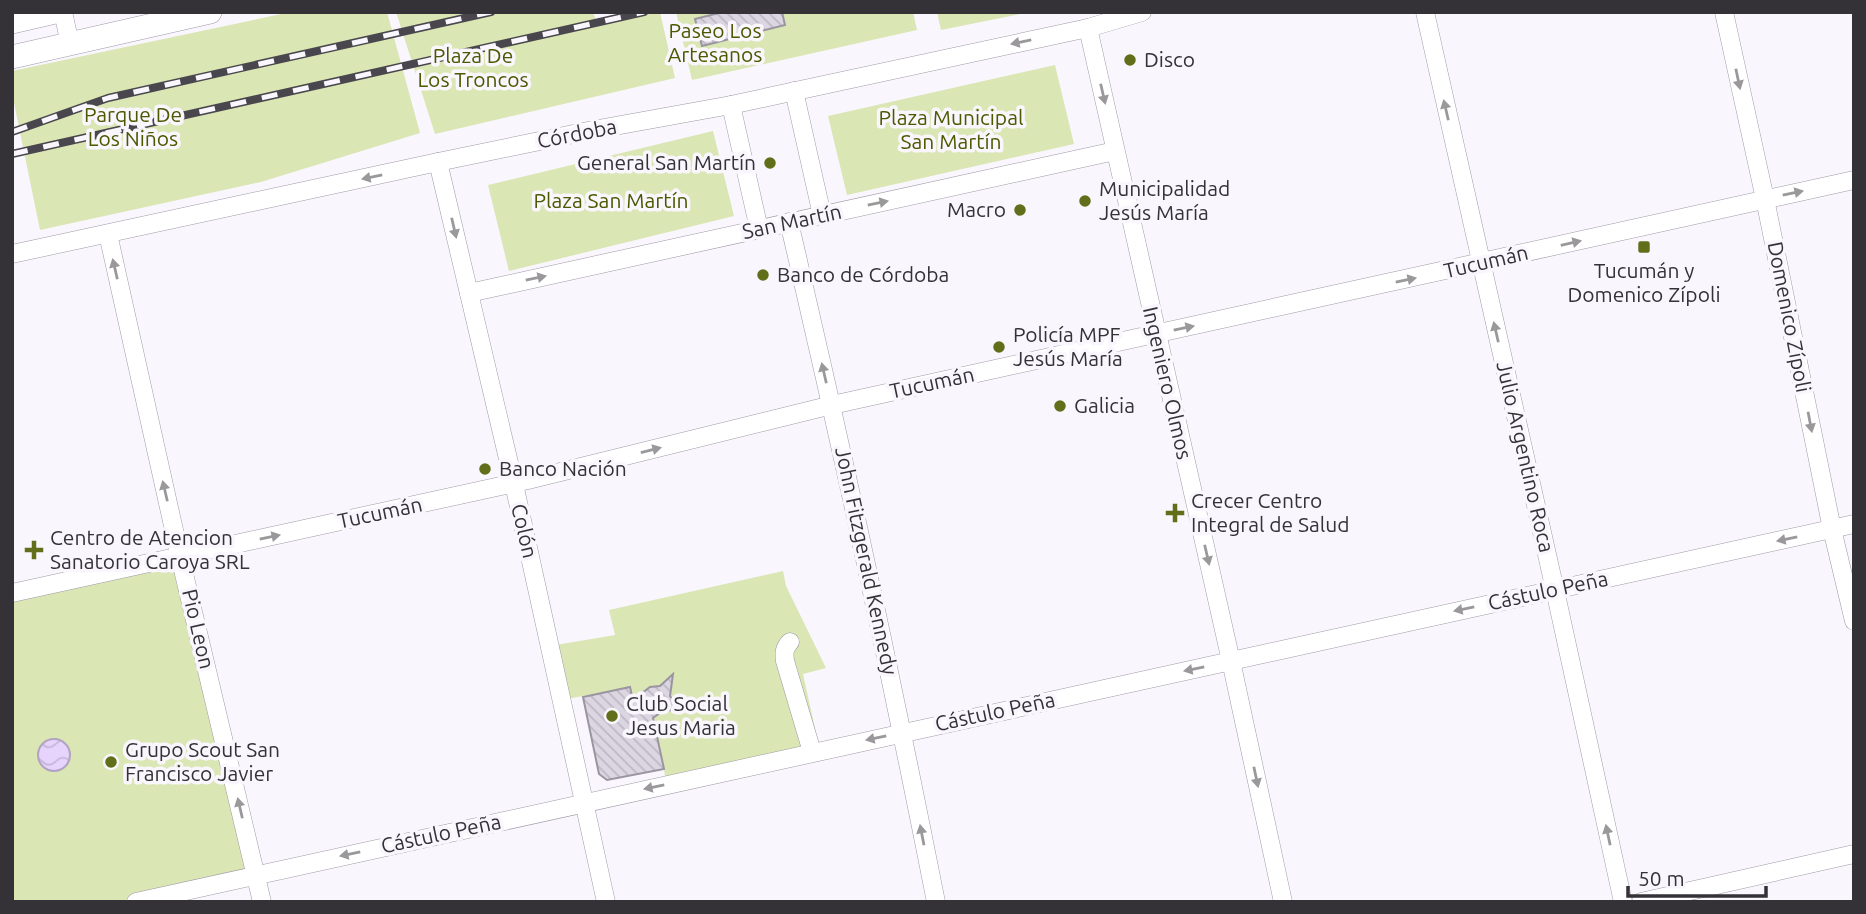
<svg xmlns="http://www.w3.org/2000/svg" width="1866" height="914" viewBox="0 0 1866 914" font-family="Ubuntu,sans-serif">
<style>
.green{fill:#dae6b4}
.water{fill:url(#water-waves);stroke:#b1a3c2;stroke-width:2}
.building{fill:url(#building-back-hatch);stroke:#9a95a1;stroke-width:2}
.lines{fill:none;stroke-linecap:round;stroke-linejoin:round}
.minor-casing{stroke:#9f9aa6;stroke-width:19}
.major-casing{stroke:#9f9aa6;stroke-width:24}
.minor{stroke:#fff;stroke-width:18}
.major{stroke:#fff;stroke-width:23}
.rail-casing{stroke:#49474d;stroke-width:8}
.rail{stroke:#faf6fe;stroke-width:5;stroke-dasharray:16;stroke-linecap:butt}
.oneway{fill:#9a989b}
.poi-dot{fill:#616f1a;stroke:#faf6fe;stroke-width:2.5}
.labels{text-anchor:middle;stroke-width:7;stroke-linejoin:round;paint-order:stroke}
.park-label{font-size:21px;fill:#4d5900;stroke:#faf6fe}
.poi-label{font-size:21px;fill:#343237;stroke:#faf6fe;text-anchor:start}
.street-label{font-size:21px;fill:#343237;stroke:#faf6fe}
</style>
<defs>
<pattern id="water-waves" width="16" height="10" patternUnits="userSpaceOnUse" patternTransform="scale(1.75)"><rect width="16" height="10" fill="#e6d4fd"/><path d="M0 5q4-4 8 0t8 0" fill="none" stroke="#c6b6d9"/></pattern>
<pattern id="building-back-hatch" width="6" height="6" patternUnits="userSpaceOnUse" patternTransform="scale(1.75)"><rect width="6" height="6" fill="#dbd6e2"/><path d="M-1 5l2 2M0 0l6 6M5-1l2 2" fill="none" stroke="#bdb8c2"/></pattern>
</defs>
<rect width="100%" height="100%" fill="#faf6fe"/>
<g class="green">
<path d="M291,12H387L420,133L261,182L40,230L12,93V71Z"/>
<path d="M396,12H593L597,23L652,12H660L675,78L435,134Z"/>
<path d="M676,12H913L917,30L692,80Z"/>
<path d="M937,12H1030L941,30Z"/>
<path d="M1055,65L1074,144L847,195L828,116Z"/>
<path d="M713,131L734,216L509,271L488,185Z"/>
<path d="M180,557L256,874L136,902H12V593Z"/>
<path d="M783,571L786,586L826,668L803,674L820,751L666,785L664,769L641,739L630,687L562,700L550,646L615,635L609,610Z"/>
</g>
<circle class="water" cx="54" cy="755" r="16"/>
<g class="building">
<path d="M723,12H782L785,25L702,46L695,19Z"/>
<path d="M673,674L670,696L681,711L664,710L653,718L664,769L607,780L599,774L583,697L630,687L633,700L650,687L660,686Z"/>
</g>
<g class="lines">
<defs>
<g id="minor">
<path d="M63,12L70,44"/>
<path d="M1425,12L1555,590L1623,902"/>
<path d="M1724,12L1765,199L1832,529L1854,621"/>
<path d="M1088,28L1231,661L1283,902"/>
<path d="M794,91L822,215"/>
<path d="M731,105L759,229"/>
<path d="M438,162L514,484L606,902"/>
<path d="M789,222C842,448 891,674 936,902"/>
<path d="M108,234L180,557L262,902"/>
<path d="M12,254L438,162L593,130L731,105L1088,28L1142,12"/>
<path d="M469,293L1115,151"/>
<path d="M12,593L528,480L832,405L1854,180"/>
<path d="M790,642C784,648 784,653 785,661L812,752"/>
<path d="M136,902L1854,524"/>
<path d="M1641,902L1854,854"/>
</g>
<g id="major">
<path d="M12,22L55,12"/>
<path d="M12,57L210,12"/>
</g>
</defs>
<use href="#minor" class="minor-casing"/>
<use href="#major" class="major-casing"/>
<use href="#minor" class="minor"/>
<use href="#major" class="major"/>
<defs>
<g id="rail">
<path d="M12,132L108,98L491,12"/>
<path d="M12,154L644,12"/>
</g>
</defs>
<use href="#rail" class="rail-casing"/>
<use href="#rail" class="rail"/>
</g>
<defs><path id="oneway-solid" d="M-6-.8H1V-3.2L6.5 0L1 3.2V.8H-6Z" transform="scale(1.75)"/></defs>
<g class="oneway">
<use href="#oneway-solid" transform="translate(1021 42) rotate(168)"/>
<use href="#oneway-solid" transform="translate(1738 79) rotate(78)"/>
<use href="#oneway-solid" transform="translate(1103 94) rotate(77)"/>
<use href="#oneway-solid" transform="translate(1446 110) rotate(-103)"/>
<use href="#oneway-solid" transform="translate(372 177) rotate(168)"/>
<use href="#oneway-solid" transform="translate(1793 193) rotate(-12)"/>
<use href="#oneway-solid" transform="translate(878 203) rotate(-12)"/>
<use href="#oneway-solid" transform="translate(454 228) rotate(77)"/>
<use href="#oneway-solid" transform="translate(1571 243) rotate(-13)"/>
<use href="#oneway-solid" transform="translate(115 269) rotate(-103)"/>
<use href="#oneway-solid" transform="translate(536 278) rotate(-12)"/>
<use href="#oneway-solid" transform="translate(1406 280) rotate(-12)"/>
<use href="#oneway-solid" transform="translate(1184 328) rotate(-12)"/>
<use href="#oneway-solid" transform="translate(1496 332) rotate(-103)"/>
<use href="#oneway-solid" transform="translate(824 373) rotate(-103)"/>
<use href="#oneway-solid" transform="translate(1810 422) rotate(79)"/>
<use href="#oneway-solid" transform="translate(651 450) rotate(-14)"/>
<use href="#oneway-solid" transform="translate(165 491) rotate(-103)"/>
<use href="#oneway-solid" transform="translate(270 537) rotate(-12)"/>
<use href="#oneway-solid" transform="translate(1787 539) rotate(168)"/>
<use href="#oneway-solid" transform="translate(1207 555) rotate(77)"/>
<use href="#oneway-solid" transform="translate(1464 609) rotate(168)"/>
<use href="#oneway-solid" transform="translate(1194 669) rotate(168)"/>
<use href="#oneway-solid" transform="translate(876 738) rotate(168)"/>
<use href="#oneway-solid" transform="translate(1256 777) rotate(78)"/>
<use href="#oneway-solid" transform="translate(654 787) rotate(168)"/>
<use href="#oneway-solid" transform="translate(240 808) rotate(-103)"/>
<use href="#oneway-solid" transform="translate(922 835) rotate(-101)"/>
<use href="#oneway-solid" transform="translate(1608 835) rotate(-102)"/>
<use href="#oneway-solid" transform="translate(350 854) rotate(168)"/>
</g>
<g class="poi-dot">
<circle cx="1130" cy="60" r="7"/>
<circle cx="770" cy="163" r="7"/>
<circle cx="1085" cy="201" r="7"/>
<circle cx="1020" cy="210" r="7"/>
<rect x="1637" y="240" width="14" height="14" rx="3.5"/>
<circle cx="763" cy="275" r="7"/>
<circle cx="999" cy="347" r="7"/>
<circle cx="1060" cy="406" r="7"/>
<circle cx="485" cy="469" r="7"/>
<path d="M1171.5 502.5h7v7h7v7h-7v7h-7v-7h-7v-7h7z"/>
<path d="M30.5 539.5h7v7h7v7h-7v7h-7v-7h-7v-7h7z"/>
<circle cx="612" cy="716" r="7"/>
<circle cx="111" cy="762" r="7"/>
</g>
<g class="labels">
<g class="park-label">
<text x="715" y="38">Paseo Los<tspan x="715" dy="24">Artesanos</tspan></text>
<text x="473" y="63">Plaza De<tspan x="473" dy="24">Los Troncos</tspan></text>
<text x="133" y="122">Parque De<tspan x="133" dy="24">Los Niños</tspan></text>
<text x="951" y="125">Plaza Municipal<tspan x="951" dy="24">San Martín</tspan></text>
<text x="611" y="208">Plaza San Martín</text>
</g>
<g class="poi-label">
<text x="1144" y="67">Disco</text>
<text x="756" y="170" text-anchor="end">General San Martín</text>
<text x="1099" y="196">Municipalidad<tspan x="1099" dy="24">Jesús María</tspan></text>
<text x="1006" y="217" text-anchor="end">Macro</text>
<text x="1644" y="278" text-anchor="middle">Tucumán y<tspan x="1644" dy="24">Domenico Zípoli</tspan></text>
<text x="777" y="282">Banco de Córdoba</text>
<text x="1013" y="342">Policía MPF<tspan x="1013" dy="24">Jesús María</tspan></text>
<text x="1074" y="413">Galicia</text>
<text x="499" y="476">Banco Nación</text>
<text x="1191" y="508">Crecer Centro<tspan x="1191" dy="24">Integral de Salud</tspan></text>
<text x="50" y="545">Centro de Atencion<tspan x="50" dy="24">Sanatorio Caroya SRL</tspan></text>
<text x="626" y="711">Club Social<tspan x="626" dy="24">Jesus Maria</tspan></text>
<text x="125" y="757">Grupo Scout San<tspan x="125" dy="24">Francisco Javier</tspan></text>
</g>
<g class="street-label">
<text transform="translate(577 134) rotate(-11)" y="7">Córdoba</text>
<text transform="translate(792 222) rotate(-12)" y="7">San Martín</text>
<text transform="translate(1486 262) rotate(-13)" y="7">Tucumán</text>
<text transform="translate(1789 317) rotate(79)" y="7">Domenico Zípoli</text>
<text transform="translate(932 383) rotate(-12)" y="7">Tucumán</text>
<text transform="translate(1167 383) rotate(77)" y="7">Ingeniero Olmos</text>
<text transform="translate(1525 457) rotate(77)" y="7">Julio Argentino Roca</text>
<text transform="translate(380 513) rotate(-12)" y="7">Tucumán</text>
<text transform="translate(524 531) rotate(77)" y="7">Colón</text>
<text transform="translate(866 561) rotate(78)" y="7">John Fitzgerald Kennedy</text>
<text transform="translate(1548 591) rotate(-12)" y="7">Cástulo Peña</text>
<text transform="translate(198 629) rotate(77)" y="7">Pio Leon</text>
<text transform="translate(995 712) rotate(-12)" y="7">Cástulo Peña</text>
<text transform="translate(441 834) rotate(-12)" y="7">Cástulo Peña</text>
</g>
</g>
<rect width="1866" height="914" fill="none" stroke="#343237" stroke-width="28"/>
<path d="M1628 886v10h138v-10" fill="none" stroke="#343237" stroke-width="3.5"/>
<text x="1638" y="886" font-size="21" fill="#343237" stroke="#faf6fe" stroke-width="5" paint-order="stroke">50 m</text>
</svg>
